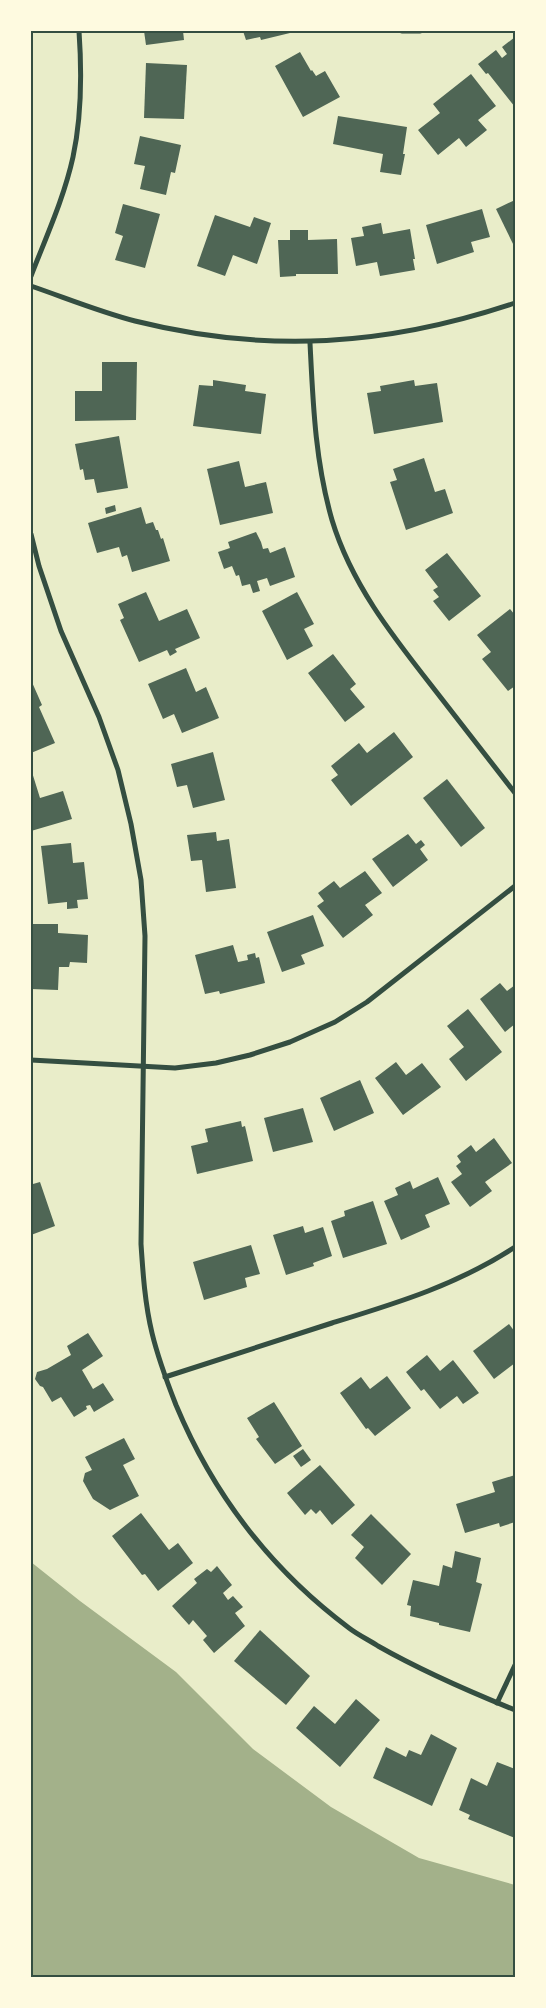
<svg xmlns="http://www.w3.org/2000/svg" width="546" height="2008" viewBox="0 0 546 2008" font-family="'Work Sans',sans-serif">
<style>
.water{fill:#a3b18a}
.building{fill:#4f6655}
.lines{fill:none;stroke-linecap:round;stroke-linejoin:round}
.minor{stroke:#344e41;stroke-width:5}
.neatline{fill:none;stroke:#344e41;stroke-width:2}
</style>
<rect width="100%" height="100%" fill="#e9edc9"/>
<path class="water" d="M31,1562L80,1601L176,1672L253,1749L331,1807L419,1858L515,1885V1977H31Z"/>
<g class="building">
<path d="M144,31H183L184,40L146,45Z"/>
<path d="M243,31H289L290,33L261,40L260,37L246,40Z"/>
<path d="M515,37V107L488,73L486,74L478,64L496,50L502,58L507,54L502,47Z"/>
<path d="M300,52L311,71L312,70L316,76L325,71L340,97L303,117L275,66Z"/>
<path d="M146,63L187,65L184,119L144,118Z"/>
<path d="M471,74L496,106L478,120L487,130L466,147L459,138L438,155L418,130L440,113L433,104Z"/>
<path d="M338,116L407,127L403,154H405L401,175L380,172L383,154L333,144Z"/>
<path d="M140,136L181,145L175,173L171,172L166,195L140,189L145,166L134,164Z"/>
<path d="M515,200V248L496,209Z"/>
<path d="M123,204L160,214L145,268L115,260L123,236L115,233Z"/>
<path d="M482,209L490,237L471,242L474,252L437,264L426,225Z"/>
<path d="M215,215L250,227L254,217L271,223L257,264L233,255L225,276L197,266Z"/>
<path d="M381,223L383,234L410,229L415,259H413L415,270L380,276L377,262L356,266L351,238L364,236L362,227Z"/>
<path d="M290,230H308V240L337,239L338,274H296V276L280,277L278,240H290Z"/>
<path d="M102,362H137L136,420L75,421V391H102Z"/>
<path d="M213,380L246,385L245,391L266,394L261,434L193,426L199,385L213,386Z"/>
<path d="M414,380L415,386L437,383L443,422L374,434L367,393L381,391L380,386Z"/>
<path d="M119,436L128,488L97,493L94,479L85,480L83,469L80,470L75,444Z"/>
<path d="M424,458L435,492L445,489L453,513L406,530L390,482L397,480L393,469Z"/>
<path d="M239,461L245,487L266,482L273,513L220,525L207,469Z"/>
<path d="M115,505L116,511L106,514L105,508Z"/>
<path d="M141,507L146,524L153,522L156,530H158L161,539L163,538L170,561L132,572L127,555L122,557L119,547L97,553L88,523Z"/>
<path d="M256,532L261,542L263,549L268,548L270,553L285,547L295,577L270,586L267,578L257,581L260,591L253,593L250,584L242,586L239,575L236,576L232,566L224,569L218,552L230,548L228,542Z"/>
<path d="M447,553L481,596L449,621L433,601L439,597L433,590L438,587L425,570Z"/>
<path d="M146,592L159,621L187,609L200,638L175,649L177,652L170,656L167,650L139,662L120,620L124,618L118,604Z"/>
<path d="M297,592L314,624L304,629L313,646L287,660L262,611Z"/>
<path d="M510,609L515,615V686L508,691L482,659L491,652L477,635Z"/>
<path d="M333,654L356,684L350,689L365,707L345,722L308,673Z"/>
<path d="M186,668L196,692L206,687L219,718L182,733L174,714L163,719L148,684Z"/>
<path d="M31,680L42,705L39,707L55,743L31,753Z"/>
<path d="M394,732L413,757L351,806L331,780L338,775L331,766L359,743L367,753Z"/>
<path d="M213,752L225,800L193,808L187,785L177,787L171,764Z"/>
<path d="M31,769L40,798L63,791L72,819L31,831Z"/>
<path d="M447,779L485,828L461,847L423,798Z"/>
<path d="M216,832L217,841L229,839L236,888L206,892L202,860L191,861L187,835Z"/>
<path d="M408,834L416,844L421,840L425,845L420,849L428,860L393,887L372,859Z"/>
<path d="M71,843L73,863L84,862L88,899L77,900L78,908L67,909V902L48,904L41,846Z"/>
<path d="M365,871L382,893L365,905L373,915L343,938L317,906L324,901L318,893L334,881L340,888Z"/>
<path d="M313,915L324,946L301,955L305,964L282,972L267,932Z"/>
<path d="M32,924H58V933L88,935L87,963L70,962L69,967H59L58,990L31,989Z"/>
<path d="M233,945L238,962L248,960L247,955L255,953L256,958L259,957L265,983L220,994L219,991L205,994L195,955Z"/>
<path d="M500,983L507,991L515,985V1024L505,1032L480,999Z"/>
<path d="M468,1009L502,1052L466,1081L449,1059L464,1047L447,1026Z"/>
<path d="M396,1062L406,1075L422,1063L441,1087L403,1115L375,1078Z"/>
<path d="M360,1080L374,1113L334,1131L320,1098Z"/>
<path d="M303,1108L313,1142L273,1152L264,1118Z"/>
<path d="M241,1121L242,1127L245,1126L253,1161L197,1174L191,1146L208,1142L205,1129Z"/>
<path d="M494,1138L512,1163L485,1182L492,1191L470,1207L451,1182L462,1174L456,1166L461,1162L457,1156L471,1145L476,1152Z"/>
<path d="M438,1177L450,1204L425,1215L430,1227L401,1240L384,1201L398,1195L395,1188L410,1181L413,1189Z"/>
<path d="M31,1180L33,1184L40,1182L55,1226L31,1235Z"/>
<path d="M373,1201L387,1244L343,1258L331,1221L345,1216L344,1211Z"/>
<path d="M303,1226L305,1233L323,1227L332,1256L313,1263L314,1266L286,1275L273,1235Z"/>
<path d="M251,1245L260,1274L245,1278L247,1287L204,1300L193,1262Z"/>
<path d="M509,1324L515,1332V1363L494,1379L473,1351Z"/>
<path d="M88,1333L103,1356L82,1370L93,1389L103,1383L114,1400L94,1412L90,1405L86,1406L87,1409L74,1417L61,1397L52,1402L43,1387L40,1386L35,1379L37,1372L47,1369L71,1355L67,1346Z"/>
<path d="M427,1355L440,1371L453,1360L479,1393L463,1404L457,1396L440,1409L424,1389L421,1391L406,1372Z"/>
<path d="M387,1376L411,1408L375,1436L368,1428L366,1429L340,1393L361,1377L370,1389Z"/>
<path d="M274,1402L302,1446L275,1464L256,1439L259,1437L247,1418Z"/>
<path d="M124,1438L135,1459L123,1465L139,1496L110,1510L93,1499L83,1481L85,1473L92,1470L85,1457Z"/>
<path d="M303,1449L311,1460L301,1467L293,1456Z"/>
<path d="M320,1465L355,1505L332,1525L320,1510L316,1514L311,1509L305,1515L287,1493Z"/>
<path d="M515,1475V1522L500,1527L499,1523L465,1533L456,1504L495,1492L492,1482Z"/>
<path d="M141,1513L169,1550L178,1543L193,1563L158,1591L145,1574L142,1575L112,1536Z"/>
<path d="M371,1514L411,1554L382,1585L355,1558L364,1547L351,1535Z"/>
<path d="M455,1551L481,1558L476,1582L482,1584L470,1632L439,1625V1623L410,1616L411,1606L407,1605L413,1580L439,1586L443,1565L452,1568Z"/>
<path d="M217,1566L232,1585L223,1593L228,1600L233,1596L243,1607L235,1613L245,1626L214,1653L203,1640L207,1636L193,1620L189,1625L172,1606L197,1583L194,1579L207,1569L211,1572Z"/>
<path d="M260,1630L310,1676L286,1705L234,1661Z"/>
<path d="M356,1699L380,1720L340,1767L296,1728L314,1706L335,1724Z"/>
<path d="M431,1734L457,1748L432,1806L373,1778L386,1747L406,1757L409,1750L421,1755Z"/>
<path d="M497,1762L515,1769V1838L468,1819L470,1815L459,1810L471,1778L487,1786Z"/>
</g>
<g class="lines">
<g class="minor">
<path d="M402,31H420"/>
<path d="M31,276C46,237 64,198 73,157C82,115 82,74 79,31"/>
<path d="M31,286C66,298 100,312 135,321C267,354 387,346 515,303"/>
<path d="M310,343C313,403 315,461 332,520C351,583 391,634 431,685C459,721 487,757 515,793"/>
<path d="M31,534L39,566L61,631L99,717L118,770L131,824L141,880L145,936L141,1244C143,1274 145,1304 152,1333C158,1358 167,1382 176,1405C214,1496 270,1569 349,1628C358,1635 369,1640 378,1646C422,1671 468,1691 515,1710"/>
<path d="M31,1060L175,1068L216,1063L250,1055L290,1042L335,1022L367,1002L515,886"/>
<path d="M165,1377C221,1359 277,1341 332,1323C397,1303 457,1285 515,1247"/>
<path d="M497,1703L515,1665"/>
</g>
</g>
<rect width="546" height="2008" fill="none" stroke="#fefae0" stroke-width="65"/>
<rect x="32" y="32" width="482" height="1944" class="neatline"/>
</svg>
